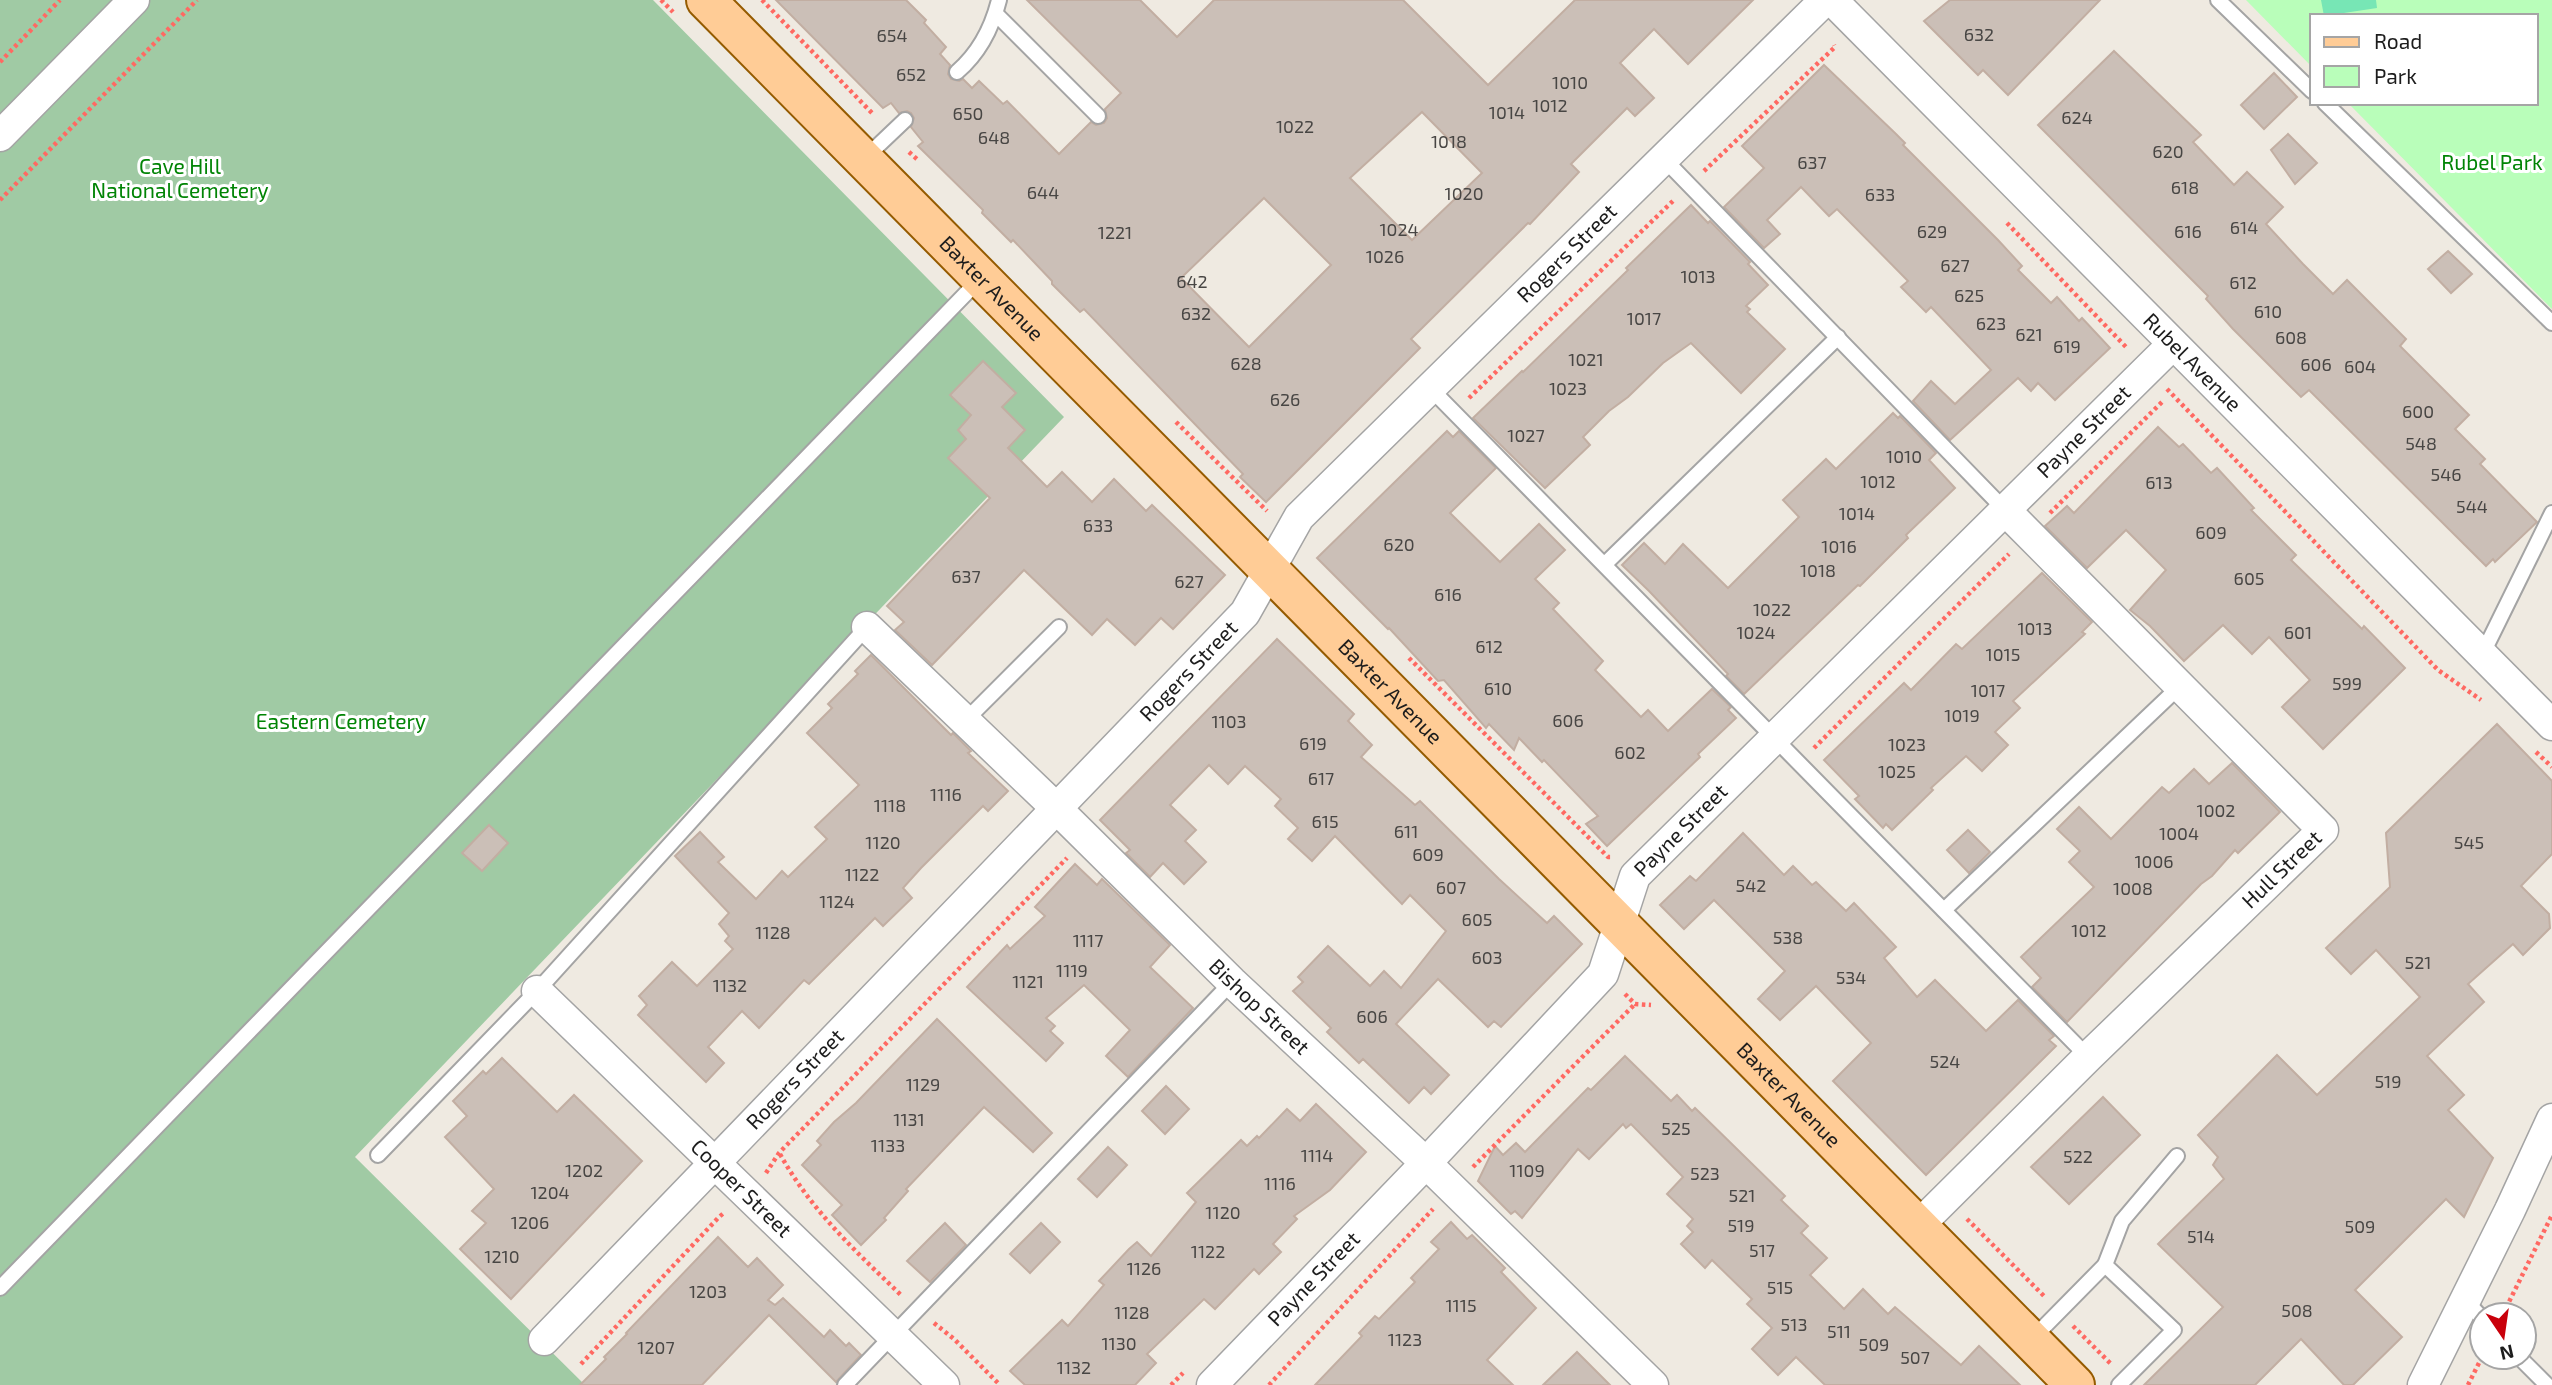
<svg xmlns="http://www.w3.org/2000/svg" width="2552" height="1385" viewBox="0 0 2552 1385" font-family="'Exo 2',sans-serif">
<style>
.cemetery{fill:#a0caa4}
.park{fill:#b9feba}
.pitch{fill:#77e6b5}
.building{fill:#cbbfb7;stroke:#c2aea2;stroke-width:2;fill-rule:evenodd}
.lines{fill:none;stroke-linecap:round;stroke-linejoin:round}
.lane-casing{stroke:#a4a4a4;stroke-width:18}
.street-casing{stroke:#a4a4a4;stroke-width:33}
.primary-casing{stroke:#955b00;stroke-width:42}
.path{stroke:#ff6962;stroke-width:4.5;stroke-dasharray:3.5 3.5;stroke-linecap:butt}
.lane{stroke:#fff;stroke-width:14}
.street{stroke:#fff;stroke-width:30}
.primary{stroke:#ffcc96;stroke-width:38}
.labels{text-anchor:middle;stroke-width:6;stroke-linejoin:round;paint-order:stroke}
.number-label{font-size:18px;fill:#484644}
.park-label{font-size:21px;fill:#018405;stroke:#fff}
.street-label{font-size:21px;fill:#1d1d1d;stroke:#fff}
</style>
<rect width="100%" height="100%" fill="#efeae1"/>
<path class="cemetery" d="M0,0H653L1064,417L355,1157L585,1385H0Z"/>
<path class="park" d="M2246,0H2552V309L2348,103H2536V16H2312V67Z"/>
<path class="pitch" d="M2321,0H2376L2377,8L2324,16Z"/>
<g class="building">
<path d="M776,0H906L926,20L924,23L946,47L940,54L950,65L948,74L951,79L959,81L963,79L972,88L979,81L1003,104L1007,101L1059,154L1091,122L1096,125L1104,123L1107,118L1105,109L1121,93L1027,0H1140L1177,37L1214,0H1403L1488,85L1575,0H1753L1688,64L1654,29L1620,63L1654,98L1635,116L1627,108L1571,164L1579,172L1530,224L1528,223L1411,339L1420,348L1266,502L1240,477L1243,474L1084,309L1080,312L1052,284V281L1013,240L1011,242L982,213L983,210L918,146L923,142L911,127L914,118L911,113L907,111L899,113L891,103L883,108ZM1422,112L1482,173L1412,240L1350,178ZM1264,198L1331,265L1249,347L1181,278Z"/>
<path d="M1950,0H2100L2008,95L1983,70L1978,75L1924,21Z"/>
<path d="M2114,51L2201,135L2193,142L2234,185L2247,172L2283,207L2266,224L2303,264L2333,294L2347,280L2406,339L2400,346L2469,415L2455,429L2485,459L2480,464L2537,522L2495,562L2493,559L2486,566L2309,390L2301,397L2233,329L2206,299L2208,296L2038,125Z"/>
<path d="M1824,65L1896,134L1905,143L1903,145L1998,240L2022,266L2018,270L2051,303L2057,297L2079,321L2082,318L2110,348L2055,400L2038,383L2031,391L2018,378L1950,440L1913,401L1931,381L1955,404L1991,370L1931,307L1926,312L1901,287L1908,281L1837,209L1829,216L1801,187L1767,220L1780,234L1764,248L1724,207L1764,168L1742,146Z"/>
<path d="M2274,73L2297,97L2264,129L2241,105Z"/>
<path d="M2288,134L2317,163L2295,184L2271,150Z"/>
<path d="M1691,205L1708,223L1710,221L1750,262L1748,264L1768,285L1746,306L1750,309L1747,312L1785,349L1741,393L1691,343L1663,363L1628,397L1609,411L1583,437L1590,445L1545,488L1473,418L1522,371L1523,372L1628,270L1626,268Z"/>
<path d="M2448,251L2472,274L2451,293L2428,269Z"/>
<path d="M983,361L1016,393L1002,407L1025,430L1008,448L1047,487L1062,472L1092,502L1114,479L1146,511L1152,505L1225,575L1173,629L1161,618L1135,645L1107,619L1092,635L1024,570L932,665L895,630L904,622L887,606L990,498L948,458L966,439L958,430L971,415L950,395Z"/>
<path d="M1893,413L1898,418L1900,416L1936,453L1929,460L1955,488L1906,535L1908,538L1860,586L1858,585L1744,694L1726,676L1728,674L1649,591L1622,565L1644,543L1665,564L1683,544L1728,588L1799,517L1783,500L1826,459L1836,469Z"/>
<path d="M2158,427L2179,447L2183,444L2211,473L2217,468L2254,508L2251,510L2296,555L2291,560L2362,629L2364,626L2405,668L2323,749L2282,707L2310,680L2269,637L2252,654L2223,625L2184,661L2150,626L2130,610L2166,570L2126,530L2087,568L2045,526L2067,506L2074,513Z"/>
<path d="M1447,431L1453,437L1459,431L1496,468L1450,513L1500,562L1539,524L1565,550L1535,579L1559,603L1553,609L1603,661L1595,670L1641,717L1648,710L1668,731L1712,689L1731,707L1728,710L1736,718L1698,754L1700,757L1607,846L1586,824L1598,816L1544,760L1542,762L1519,738L1514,750L1489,724L1486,728L1444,680L1438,681L1389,628L1388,629L1317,558Z"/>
<path d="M2042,573L2092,622L2082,632L2085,634L2013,701L2020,708L1995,732L2008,745L1982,771L1966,756L1931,788L1933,790L1892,830L1886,824L1883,828L1855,799L1859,796L1824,760L1904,683L1911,690L1956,644L1962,649Z"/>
<path d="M1277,639L1354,714L1348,721L1372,745L1361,757L1415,805L1420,801L1499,879L1547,923L1554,916L1582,944L1501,1027L1494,1021L1488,1027L1438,979L1396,1024L1449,1075L1431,1094L1424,1087L1409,1103L1363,1059L1359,1063L1327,1032L1331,1028L1293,991L1303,982L1298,977L1328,946L1370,986L1384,971L1401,988L1446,931L1410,895L1402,904L1335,836L1312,861L1288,839L1298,828L1275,806L1281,799L1245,766L1228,784L1209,765L1170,805L1196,830L1185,841L1206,862L1184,884L1163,863L1150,877L1126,853L1130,850L1100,820Z"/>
<path d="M871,655L951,735L953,733L971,751L968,753L1008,791L988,811L983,806L921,868L903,888L912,898L883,926L875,918L809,984L804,980L759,1028L742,1011L708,1047L724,1063L706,1082L638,1015L647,1005L639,996L672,962L697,986L733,949L725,941L729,936L719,924L729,913L675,856L700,832L724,857L718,862L756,899L782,871L788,877L827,839L815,827L859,785L807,733L832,708L828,704L858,674L855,671Z"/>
<path d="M2497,724L2552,781V854L2521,886L2549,914L2550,928L2523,955L2513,944L2468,984L2484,1002L2427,1056L2464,1095L2448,1110L2493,1158L2464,1217L2446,1199L2355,1290L2402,1337L2353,1385H2344L2301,1339L2255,1385H2144L2223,1307L2158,1244L2224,1179L2213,1165L2218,1157L2198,1135L2277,1055L2317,1095L2420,997L2376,950L2351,974L2326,948L2390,887L2386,833Z"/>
<path d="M2232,763L2280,812L2238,853L2235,850L2212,876L2201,884L2067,1022L2032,987L2041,978L2021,957L2094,887L2069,862L2080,851L2057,829L2079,807L2111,839L2162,787L2169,793L2194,769L2209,784Z"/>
<path d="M489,825L508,843L482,871L462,853Z"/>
<path d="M1968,830L1990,852L1969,873L1947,850Z"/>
<path d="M1743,833L1784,875L1793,866L1812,885L1816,882L1846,911L1854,903L1896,947L1884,958L1917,997L1935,980L1986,1031L2018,1000L2054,1036L2049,1040L2056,1046L1926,1175L1833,1081L1871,1043L1816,986L1780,1020L1758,999L1785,971L1714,900L1684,929L1660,905L1690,876L1696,881Z"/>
<path d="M1075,864L1097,885L1102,879L1170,945L1150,967L1193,1008L1128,1077L1106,1056L1130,1030L1084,985L1046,1018L1055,1026L1050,1031L1063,1043L1046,1061L967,987L1007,945L1010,949L1045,916L1035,907Z"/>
<path d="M937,1019L1052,1133L1033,1152L984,1107L906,1189L908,1191L884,1218L886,1220L861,1245L832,1215L842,1205L802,1165L821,1145L817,1141L834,1122L856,1103Z"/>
<path d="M1625,1056L1671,1101L1677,1095L1692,1111L1695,1108L1785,1196L1781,1200L1808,1226L1801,1233L1827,1258L1810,1275L1844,1309L1863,1289L1888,1314L1895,1307L1961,1365L1979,1346L2020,1385H1825L1796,1357L1778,1375L1752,1349L1772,1328L1747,1304L1752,1299L1712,1260L1705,1268L1681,1244L1693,1232L1687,1226L1693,1219L1667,1194L1683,1177L1631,1124L1626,1128L1623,1124L1589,1159L1578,1149L1522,1218L1515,1211L1511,1214L1478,1181L1495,1146L1503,1155L1516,1143L1525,1152L1588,1088L1591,1090Z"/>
<path d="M502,1058L557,1112L574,1095L642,1161L511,1299L460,1249L486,1223L472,1211L494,1189L445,1137L467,1116L453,1101L483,1071L486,1074Z"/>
<path d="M1166,1086L1189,1109L1165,1134L1142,1111Z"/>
<path d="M2103,1097L2140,1135L2069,1204L2031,1167Z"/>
<path d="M1316,1104L1366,1152L1330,1190L1294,1216L1297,1219L1273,1244L1281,1252L1259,1274L1254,1269L1215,1309L1204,1299L1147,1354L1156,1363L1135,1385H1025L1010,1371L1062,1320L1068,1326L1104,1285L1099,1281L1129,1249L1137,1242L1151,1256L1196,1202L1187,1193L1241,1140L1247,1146L1257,1136L1259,1138L1287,1109L1300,1121Z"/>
<path d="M1108,1147L1127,1165L1097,1197L1078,1179Z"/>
<path d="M1451,1222L1467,1239L1472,1235L1505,1268L1501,1272L1536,1308L1487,1360L1513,1385H1315L1362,1336L1359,1333L1375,1316L1379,1319L1415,1282L1411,1278L1439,1249L1431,1242Z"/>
<path d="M945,1223L966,1245L930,1282L907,1261Z"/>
<path d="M1041,1223L1060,1242L1030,1273L1010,1254Z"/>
<path d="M718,1237L748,1267L757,1258L783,1285L768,1300L775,1305L783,1298L824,1337L830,1330L846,1346L849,1343L861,1355L836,1382L769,1315L702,1385H580L606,1359L604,1357L627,1334L626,1333Z"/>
<path d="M1577,1352L1610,1385H1543Z"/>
</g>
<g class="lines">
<defs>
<g id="lane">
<path d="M2218,0L2312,91"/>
<path d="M996,14L1098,116"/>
<path d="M957,72C979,53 992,28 999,0"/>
<path d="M2325,103L2552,323"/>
<path d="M866,157L905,120"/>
<path d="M1664,159L2005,510"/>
<path d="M1430,388L2088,1057"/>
<path d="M1605,564L1838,337"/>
<path d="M2482,655L2552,513"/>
<path d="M965,721L1059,627"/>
<path d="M1944,910L2180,686"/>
<path d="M378,1155L537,991L867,627"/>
<path d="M0,1288L980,279"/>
<path d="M2465,1300L2482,1318"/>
<path d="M2032,1339L2105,1265"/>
<path d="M2519,1357L2547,1385"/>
<path d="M845,1385L1232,982"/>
<path d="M2119,1385L2174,1330L2105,1265L2122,1221L2177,1156"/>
</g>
<g id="street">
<path id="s1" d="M1832,0L2552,725"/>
<path d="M0,136L134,0"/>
<path id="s2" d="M867,627L1056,808L1232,982L1426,1163L1653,1385"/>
<path id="s3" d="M537,991L944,1385"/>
<path id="s4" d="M1919,1225L2088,1057L2323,830L2005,510"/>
<path id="s5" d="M544,1340L1245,613L1299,517L1825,0"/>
<path id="s6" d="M1212,1385L1426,1163L1603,974L1635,876L2173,344"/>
<path d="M2423,1385L2510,1210L2552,1119"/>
</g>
<g id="primary">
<path id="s7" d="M706,0L2075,1385"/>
</g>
</defs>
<use href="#lane" class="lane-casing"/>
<use href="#street" class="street-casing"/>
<use href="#primary" class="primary-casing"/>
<g class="path">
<path d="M661,0L673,12"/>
<path d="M762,0L873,114"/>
<path d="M0,62L60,0"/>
<path d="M909,152L919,161"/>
<path d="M1704,171L1835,47L1834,45"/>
<path d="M0,200L197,0"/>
<path d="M2007,223L2127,348"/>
<path d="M2167,389L2438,670L2481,700"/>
<path d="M1469,398L1675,199"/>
<path d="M1176,422L1267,511"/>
<path d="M2050,513L2163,401"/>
<path d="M1409,658L1608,857H1612"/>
<path d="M1814,748L2009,554"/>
<path d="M2536,752L2552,767"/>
<path d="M1625,994L1635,1004L1651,1005"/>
<path d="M780,1154C810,1209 856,1252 901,1295"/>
<path d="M1473,1167L1635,1004"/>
<path d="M766,1173L779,1153L1067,858"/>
<path d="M1967,1219L2045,1297"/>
<path d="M2503,1314L2552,1215"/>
<path d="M934,1323L954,1339L1000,1385"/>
<path d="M2073,1326L2111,1364"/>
<path d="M581,1364L719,1217L725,1212"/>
<path d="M1171,1385L1183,1373"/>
<path d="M1269,1385L1433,1209"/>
<path d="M2468,1385L2482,1357"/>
</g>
<use href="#lane" class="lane"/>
<use href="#street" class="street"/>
<use href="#primary" class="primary"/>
</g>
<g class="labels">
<g class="number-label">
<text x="1979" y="41">632</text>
<text x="892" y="42">654</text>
<text x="911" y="81">652</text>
<text x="1570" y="89">1010</text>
<text x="1550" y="112">1012</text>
<text x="1507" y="119">1014</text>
<text x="968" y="120">650</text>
<text x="2077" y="124">624</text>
<text x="1295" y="133">1022</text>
<text x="994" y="144">648</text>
<text x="1449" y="148">1018</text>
<text x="2168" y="158">620</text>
<text x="1812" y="169">637</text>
<text x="2185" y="194">618</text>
<text x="1043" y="199">644</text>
<text x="1464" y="200">1020</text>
<text x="1880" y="201">633</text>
<text x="2244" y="234">614</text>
<text x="1399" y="236">1024</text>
<text x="1932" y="238">629</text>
<text x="2188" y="238">616</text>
<text x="1115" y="239">1221</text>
<text x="1385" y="263">1026</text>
<text x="1955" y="272">627</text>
<text x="1698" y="283">1013</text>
<text x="1192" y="288">642</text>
<text x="2243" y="289">612</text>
<text x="1969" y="302">625</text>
<text x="2268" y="318">610</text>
<text x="1196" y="320">632</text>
<text x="1644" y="325">1017</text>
<text x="1991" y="330">623</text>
<text x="2029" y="341">621</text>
<text x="2291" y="344">608</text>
<text x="2067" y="353">619</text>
<text x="1586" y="366">1021</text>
<text x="1246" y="370">628</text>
<text x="2316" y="371">606</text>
<text x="2360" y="373">604</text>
<text x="1568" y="395">1023</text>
<text x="1285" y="406">626</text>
<text x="2418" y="418">600</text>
<text x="1526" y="442">1027</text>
<text x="2421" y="450">548</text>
<text x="1904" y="463">1010</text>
<text x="2446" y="481">546</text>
<text x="1878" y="488">1012</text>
<text x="2159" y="489">613</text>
<text x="2472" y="513">544</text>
<text x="1857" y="520">1014</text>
<text x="1098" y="532">633</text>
<text x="2211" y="539">609</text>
<text x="1399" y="551">620</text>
<text x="1839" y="553">1016</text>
<text x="1818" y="577">1018</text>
<text x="966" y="583">637</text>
<text x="2249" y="585">605</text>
<text x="1189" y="588">627</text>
<text x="1448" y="601">616</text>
<text x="1772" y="616">1022</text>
<text x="2035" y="635">1013</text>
<text x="1756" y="639">1024</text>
<text x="2298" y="639">601</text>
<text x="1489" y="653">612</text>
<text x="2003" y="661">1015</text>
<text x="2347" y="690">599</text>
<text x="1498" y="695">610</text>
<text x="1988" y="697">1017</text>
<text x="1962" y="722">1019</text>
<text x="1568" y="727">606</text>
<text x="1229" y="728">1103</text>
<text x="1313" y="750">619</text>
<text x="1907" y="751">1023</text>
<text x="1630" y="759">602</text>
<text x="1897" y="778">1025</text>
<text x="1321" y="785">617</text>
<text x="946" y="801">1116</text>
<text x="890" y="812">1118</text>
<text x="2216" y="817">1002</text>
<text x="1325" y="828">615</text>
<text x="1406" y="838">611</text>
<text x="2179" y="840">1004</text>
<text x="883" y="849">1120</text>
<text x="2469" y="849">545</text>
<text x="1428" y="861">609</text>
<text x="2154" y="868">1006</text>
<text x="862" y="881">1122</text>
<text x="1751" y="892">542</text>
<text x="1451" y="894">607</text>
<text x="2133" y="895">1008</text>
<text x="837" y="908">1124</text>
<text x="1477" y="926">605</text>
<text x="2089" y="937">1012</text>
<text x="773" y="939">1128</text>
<text x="1788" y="944">538</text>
<text x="1088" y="947">1117</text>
<text x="1487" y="964">603</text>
<text x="2418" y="969">521</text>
<text x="1072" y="977">1119</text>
<text x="1851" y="984">534</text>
<text x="1028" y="988">1121</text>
<text x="730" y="992">1132</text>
<text x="1372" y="1023">606</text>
<text x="1945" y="1068">524</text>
<text x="2388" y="1088">519</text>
<text x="923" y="1091">1129</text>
<text x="909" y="1126">1131</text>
<text x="1676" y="1135">525</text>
<text x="888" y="1152">1133</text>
<text x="1317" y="1162">1114</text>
<text x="2078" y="1163">522</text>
<text x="584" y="1177">1202</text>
<text x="1527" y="1177">1109</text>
<text x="1705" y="1180">523</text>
<text x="1280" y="1190">1116</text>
<text x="550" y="1199">1204</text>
<text x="1742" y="1202">521</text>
<text x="1223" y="1219">1120</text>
<text x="530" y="1229">1206</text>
<text x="1741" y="1232">519</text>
<text x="2360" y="1233">509</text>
<text x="2201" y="1243">514</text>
<text x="1762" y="1257">517</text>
<text x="1208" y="1258">1122</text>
<text x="502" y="1263">1210</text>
<text x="1144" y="1275">1126</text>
<text x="1780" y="1294">515</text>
<text x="708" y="1298">1203</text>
<text x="1461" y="1312">1115</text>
<text x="2297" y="1317">508</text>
<text x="1132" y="1319">1128</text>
<text x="1794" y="1331">513</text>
<text x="1839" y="1338">511</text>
<text x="1405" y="1346">1123</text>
<text x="1119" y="1350">1130</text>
<text x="1874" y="1351">509</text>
<text x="656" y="1354">1207</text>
<text x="1915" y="1364">507</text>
<text x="1074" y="1374">1132</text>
</g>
<g class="park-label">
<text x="2492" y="170">Rubel Park</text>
<text x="180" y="174">Cave Hill<tspan x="180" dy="24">National Cemetery</tspan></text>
<text x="341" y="729">Eastern Cemetery</text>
</g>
<g class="street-label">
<text dy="7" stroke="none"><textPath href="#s5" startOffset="1496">Rogers Street</textPath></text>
<text dy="7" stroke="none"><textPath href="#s7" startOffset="406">Baxter Avenue</textPath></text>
<text dy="7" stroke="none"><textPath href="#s1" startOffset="511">Rubel Avenue</textPath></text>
<text dy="7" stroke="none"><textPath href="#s6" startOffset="1302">Payne Street</textPath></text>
<text dy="7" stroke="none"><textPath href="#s5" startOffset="929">Rogers Street</textPath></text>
<text dy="7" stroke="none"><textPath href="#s7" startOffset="973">Baxter Avenue</textPath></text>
<text dy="7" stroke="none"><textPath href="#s6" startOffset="735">Payne Street</textPath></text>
<text dy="7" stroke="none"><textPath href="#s4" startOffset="508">Hull Street</textPath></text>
<text dy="7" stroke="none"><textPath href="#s2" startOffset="546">Bishop Street</textPath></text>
<text dy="7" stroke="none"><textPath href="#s5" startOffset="362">Rogers Street</textPath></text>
<text dy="7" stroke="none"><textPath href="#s7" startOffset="1540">Baxter Avenue</textPath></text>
<text dy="7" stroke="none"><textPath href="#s3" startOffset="284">Cooper Street</textPath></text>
<text dy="7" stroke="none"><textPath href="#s6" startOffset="147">Payne Street</textPath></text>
</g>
</g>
<rect x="2310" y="14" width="228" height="91" fill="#ffffff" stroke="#a5a5a5" stroke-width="2"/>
<rect x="2324" y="37" width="35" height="10" fill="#ffcc96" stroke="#a5a5a5" stroke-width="2"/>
<text x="2374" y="49" font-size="21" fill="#1d1d1d">Road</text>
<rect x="2324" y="66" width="35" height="21" fill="#b9feba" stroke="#a5a5a5" stroke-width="2"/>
<text x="2374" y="84" font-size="21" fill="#1d1d1d">Park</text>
<g transform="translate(2503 1336) rotate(167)"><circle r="33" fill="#ffffff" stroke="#a5a5a5" stroke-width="2"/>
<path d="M0-5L12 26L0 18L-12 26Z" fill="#c9000b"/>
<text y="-10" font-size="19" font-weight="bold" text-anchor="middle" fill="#1d1d1d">N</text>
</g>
</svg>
